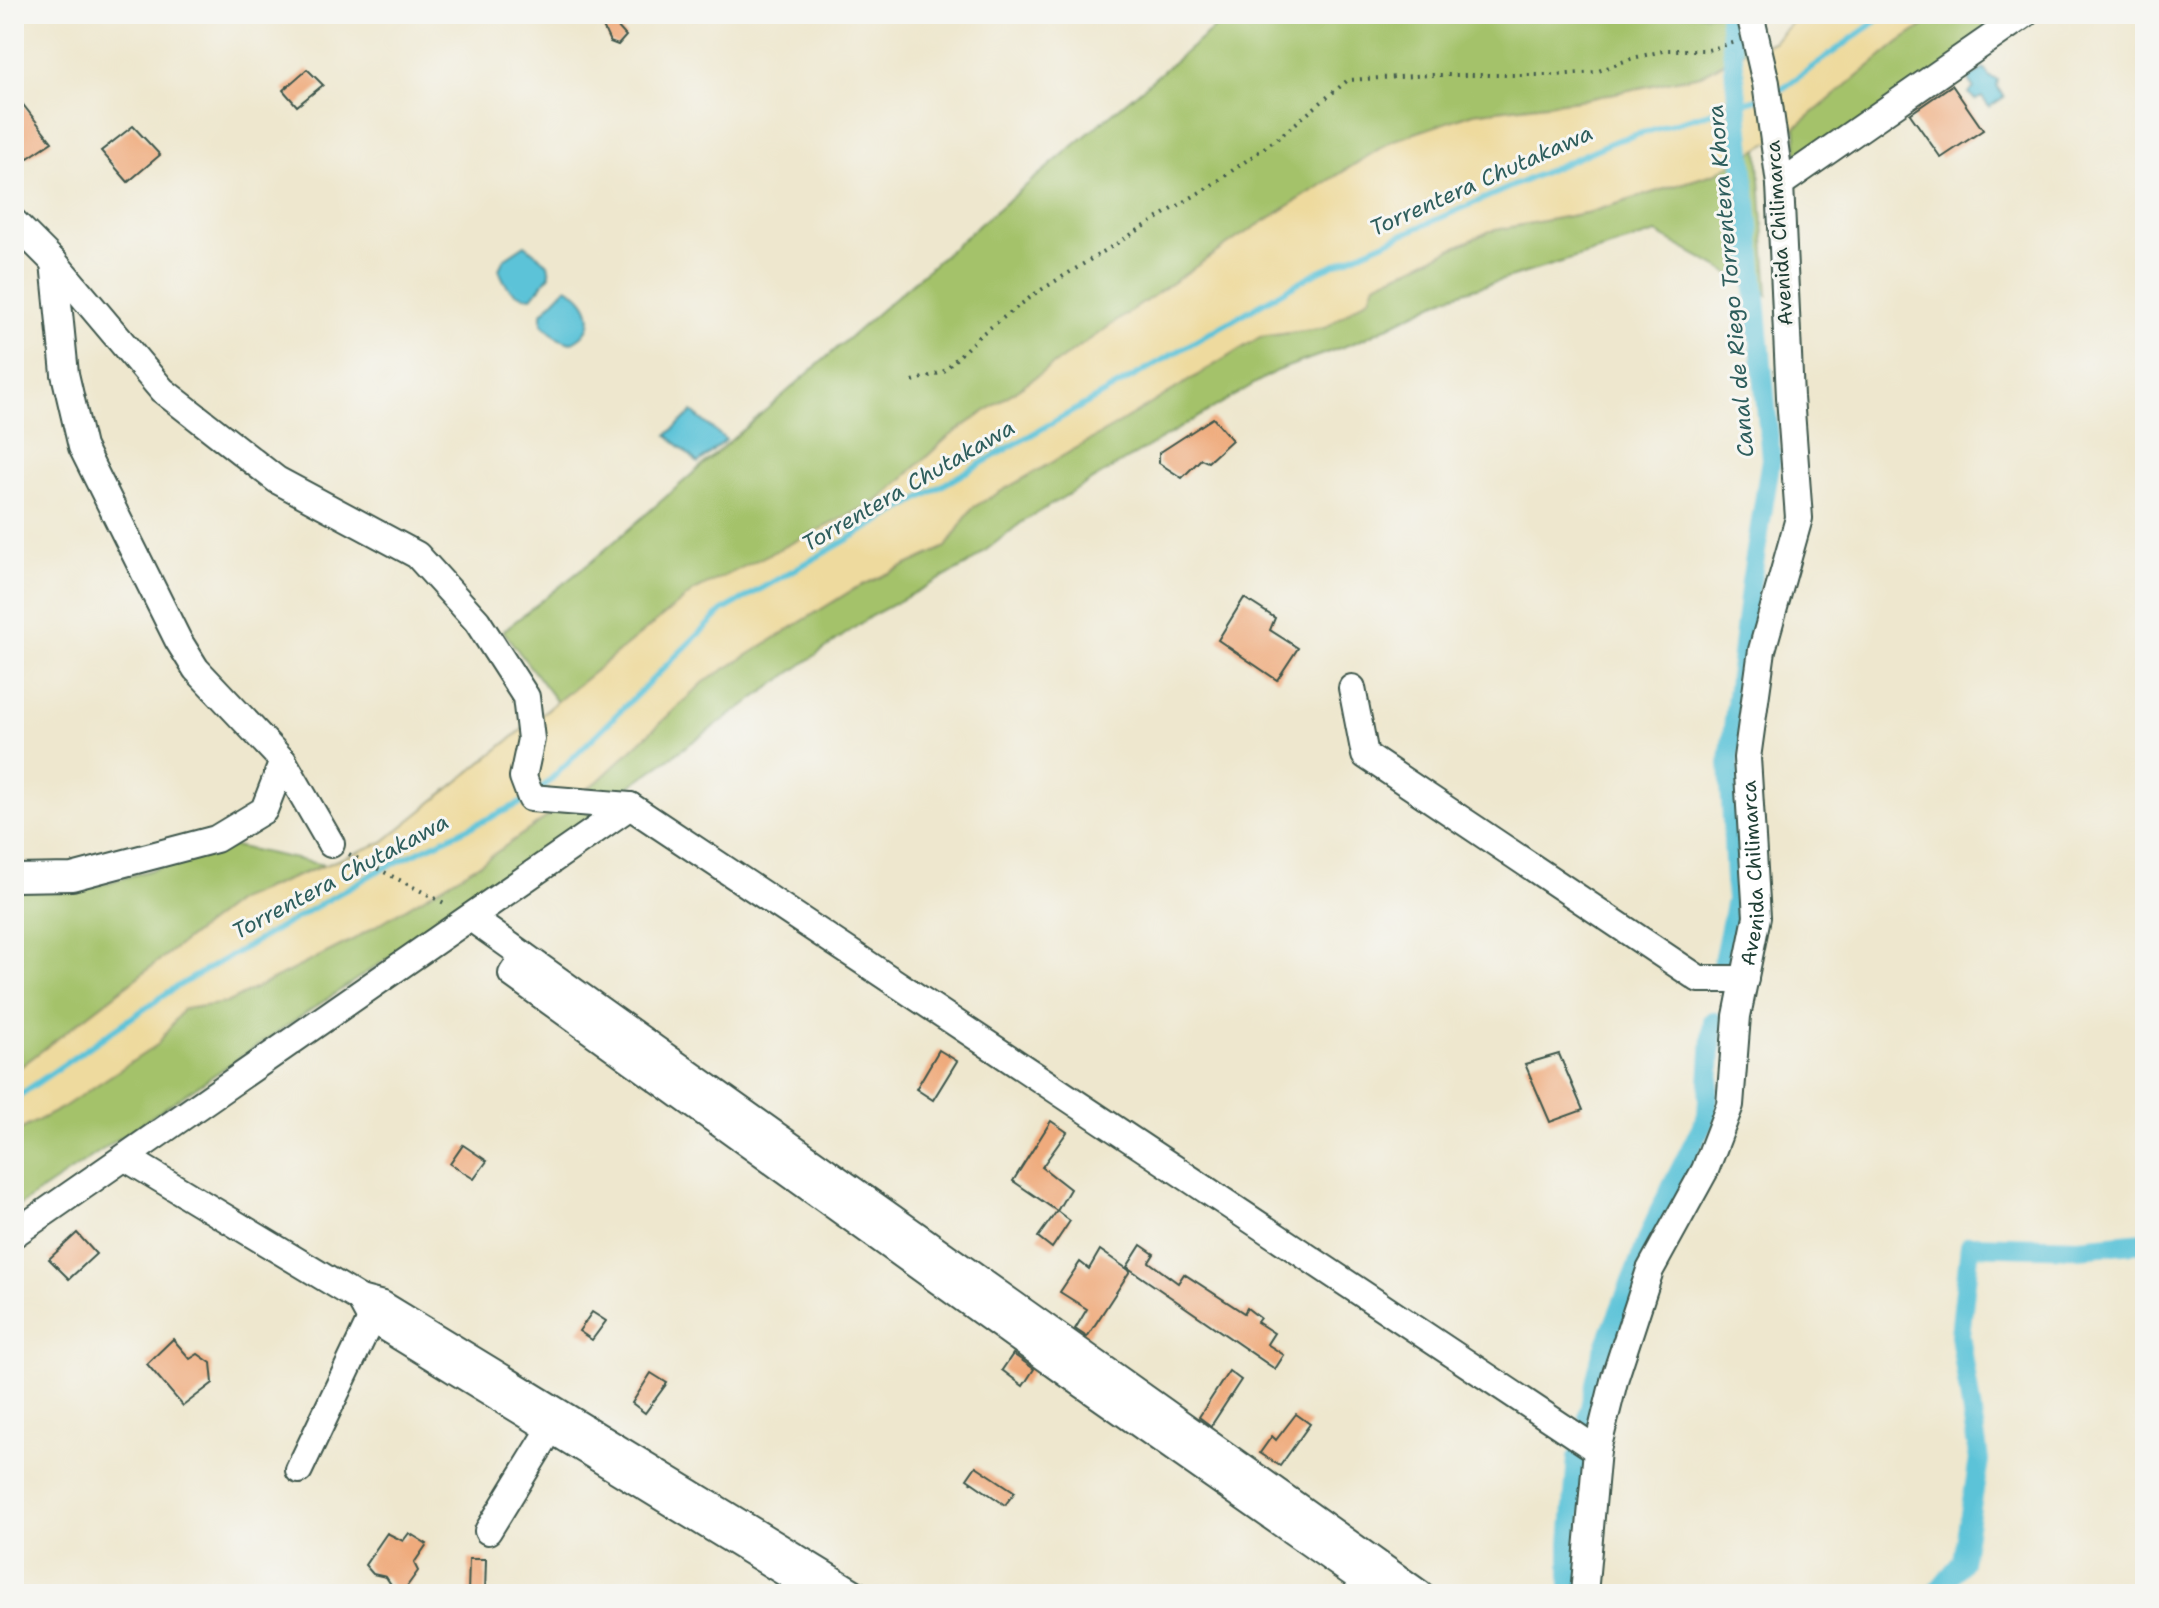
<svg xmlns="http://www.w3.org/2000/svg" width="2159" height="1608" viewBox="0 0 2159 1608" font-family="'Shantell Sans',sans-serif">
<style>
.green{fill:#a4c26a;stroke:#62804f;stroke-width:2}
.sand{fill:#eeda9e;stroke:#868c69;stroke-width:2}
.water{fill:#5bc3d8;stroke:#3d8086;stroke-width:2}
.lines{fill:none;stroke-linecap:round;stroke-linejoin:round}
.stream{stroke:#5bc3d8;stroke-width:6}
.canal{stroke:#5bc3d8;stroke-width:20}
.building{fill:#efab7d}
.minor-casing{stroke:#3e564b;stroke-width:30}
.path{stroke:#3e564b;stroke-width:4;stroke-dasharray:2 6;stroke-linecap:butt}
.minor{stroke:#fff;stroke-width:26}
.labels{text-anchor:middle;stroke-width:6;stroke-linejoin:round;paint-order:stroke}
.street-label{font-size:20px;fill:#1f3d34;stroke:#f6f6f2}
.water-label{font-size:22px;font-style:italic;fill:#2e5e5d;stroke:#f6f6f2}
</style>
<rect width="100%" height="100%" fill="#f6f6f2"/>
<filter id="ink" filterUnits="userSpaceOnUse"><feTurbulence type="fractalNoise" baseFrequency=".0125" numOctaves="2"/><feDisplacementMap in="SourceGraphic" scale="16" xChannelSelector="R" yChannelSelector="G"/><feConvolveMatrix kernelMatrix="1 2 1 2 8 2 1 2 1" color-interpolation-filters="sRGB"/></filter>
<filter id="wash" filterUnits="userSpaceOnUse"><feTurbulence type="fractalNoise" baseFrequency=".006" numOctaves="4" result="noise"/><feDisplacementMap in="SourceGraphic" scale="32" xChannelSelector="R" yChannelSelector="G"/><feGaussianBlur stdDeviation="1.8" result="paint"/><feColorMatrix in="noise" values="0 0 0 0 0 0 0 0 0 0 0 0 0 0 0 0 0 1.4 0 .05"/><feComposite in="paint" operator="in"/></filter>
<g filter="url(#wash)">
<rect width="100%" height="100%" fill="#eee7ce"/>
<g class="green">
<path d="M1231,14H1738L1745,51L1701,75L1587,99L1474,113L1392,141L1236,239L947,438L880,500L694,591L557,702L503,631L591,562L980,224Z"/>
<path d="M1941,14H2026L1799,184L1796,127L1899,42Z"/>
<path d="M1758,149L1768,295L1656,233L1447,297L1359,341L1276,371L1146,448L1022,522L967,565L871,616L637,781L509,877L14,1209V1133L62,1108L157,1045L183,1009L226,1003L352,940L481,863L598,781L704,682L854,589L946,547L972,508L1113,427L1260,337L1325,328L1375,284L1490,231L1590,212L1716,173Z"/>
<path d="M234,846L324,865L238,900L14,1072V892L40,888H89Z"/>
</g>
<path class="sand" d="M1800,14H1941L1899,42L1796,127L1716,173L1590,212L1490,231L1375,284L1370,297L1325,328L1260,337L1113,427L972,508L946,547L854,589L704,682L598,781L481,863L352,940L226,1003L183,1009L157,1045L62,1108L14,1133V1072L238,900L383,842L694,591L880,500L947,438L1236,239L1392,141L1474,113L1587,99L1701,75L1745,51L1773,42Z"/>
<g class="water">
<path d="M1984,69L1990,77L1998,80L1997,87L2004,97L1989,107L1982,97L1975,100L1969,93L1974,88L1968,78Z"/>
<path d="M525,245L548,264L550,275L532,297C513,296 505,287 499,269L504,259Z"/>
<path d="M567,287C592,301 601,329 570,343L557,338L542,324V313Z"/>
<path d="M692,412L726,440L698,463L667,435Z"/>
</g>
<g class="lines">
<g class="stream">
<path d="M1775,94L1886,14"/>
<path d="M540,790L722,611L1317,272L1615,141L1760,98"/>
<path d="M14,1099L173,989L378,871L525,801"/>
</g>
<g class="canal">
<path d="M1721,971L1736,900L1729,761L1751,582L1771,459L1729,14"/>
<path d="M1588,1416L1601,1357L1658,1214L1707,1116L1713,1021"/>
<path d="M1570,1594V1544L1577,1458"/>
<path d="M1935,1594L1962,1562L1979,1460L1960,1335L1970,1245L2078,1248L2145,1242"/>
</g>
</g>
<g id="blocks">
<g class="building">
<path d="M597,14H606L626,36L618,45L610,42Z"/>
<path d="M307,69L323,85L297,106L283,90Z"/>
<path d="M1952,85L1983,130L1941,158L1910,114Z"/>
<path d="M14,93L52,142L28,158L14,140Z"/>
<path d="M133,126L160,155L128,182L101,151Z"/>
<path d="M1213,418L1232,440L1208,462L1201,459L1182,478L1159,463V453Z"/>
<path d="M1244,598L1275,618L1270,630L1298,648L1277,680L1218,640Z"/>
<path d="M939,1050L957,1061L933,1100L916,1089Z"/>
<path d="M1559,1054L1583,1110L1550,1122L1525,1064Z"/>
<path d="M1051,1121L1067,1132L1042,1167L1070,1189L1057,1211L1013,1181Z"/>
<path d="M463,1145L487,1161L474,1179L450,1164Z"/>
<path d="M1057,1211L1070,1221L1052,1248L1038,1237Z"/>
<path d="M77,1233L96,1254L69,1279L49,1259Z"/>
<path d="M1141,1245L1154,1254L1149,1262L1178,1283L1184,1274L1244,1313L1247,1308L1260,1318L1257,1322L1274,1333L1267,1344L1284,1355L1275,1369L1127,1267Z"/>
<path d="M1100,1250L1130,1271L1087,1337L1075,1329L1087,1309L1060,1292L1080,1262L1089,1269Z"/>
<path d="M592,1312L606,1321L592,1340L579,1331Z"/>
<path d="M173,1339L190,1359L198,1354L211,1363L213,1383L183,1406L147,1364Z"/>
<path d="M1013,1354L1034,1369L1023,1386L1002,1370Z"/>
<path d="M1229,1371L1241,1380L1211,1426L1199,1417Z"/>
<path d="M651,1373L667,1383L645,1413L632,1403Z"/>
<path d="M1296,1414L1310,1424L1280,1466L1260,1453L1272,1436L1276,1440Z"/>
<path d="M976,1466L1015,1492L1005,1505L967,1479Z"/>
<path d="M387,1533L403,1541L409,1533L427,1544L414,1563L418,1571L405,1589L392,1586L386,1577L373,1574L365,1565Z"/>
<path d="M469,1559H486L485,1594H468Z"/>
</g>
</g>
</g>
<g filter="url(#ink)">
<use href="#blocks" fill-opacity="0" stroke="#3e564b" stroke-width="2"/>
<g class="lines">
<defs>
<g id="minor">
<path d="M1780,184L2025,14"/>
<path d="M14,222L54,262L162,390L277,480L417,555L477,621L526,697L531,739L523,777L531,798L630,806L1597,1450"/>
<path d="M54,262L65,374L82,447L178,640L196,669L283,761L331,844"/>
<path d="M1352,688L1365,755L1699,979H1745"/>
<path d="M14,878L72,877L216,839L264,810L283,761"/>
<path d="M471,918L1420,1594"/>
<path d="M524,956L512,974L1071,1376L1378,1591L1390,1575"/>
<path d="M126,1158L360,1299L383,1305L856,1594"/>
<path d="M14,1234L630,806"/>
<path d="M360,1299L371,1319L820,1594"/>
<path d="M299,1470L371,1319"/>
<path d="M488,1531L550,1430"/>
<path id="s1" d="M1584,1594L1597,1450L1615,1377L1650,1270L1705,1170L1730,1105L1737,1016L1757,917L1747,758L1762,650L1799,518L1790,397L1780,184L1766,83L1750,14"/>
</g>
</defs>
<use href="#minor" class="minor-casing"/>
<g class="path">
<path d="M913,381L943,372L979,336L1036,293L1215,183L1278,138L1348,80L1432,75H1555L1596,72L1633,58L1667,50H1708L1736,42"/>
<path d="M349,854L448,905"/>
</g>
<use href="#minor" class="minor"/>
</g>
</g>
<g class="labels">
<g class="street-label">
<text transform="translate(1779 233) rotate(-94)" y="7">Avenida Chilimarca</text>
<text dy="7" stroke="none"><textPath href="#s1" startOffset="750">Avenida Chilimarca</textPath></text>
</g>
<g class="water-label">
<text transform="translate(1481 180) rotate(-24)" y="8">Torrentera Chutakawa</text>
<text transform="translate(1730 281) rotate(-95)" y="8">Canal de Riego Torrentera Khora</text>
<text transform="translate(908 485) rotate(-30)" y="8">Torrentera Chutakawa</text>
<text transform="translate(340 876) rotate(-28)" y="8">Torrentera Chutakawa</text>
</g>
</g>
<rect width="2159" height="1608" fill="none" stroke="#f6f6f2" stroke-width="48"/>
</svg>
